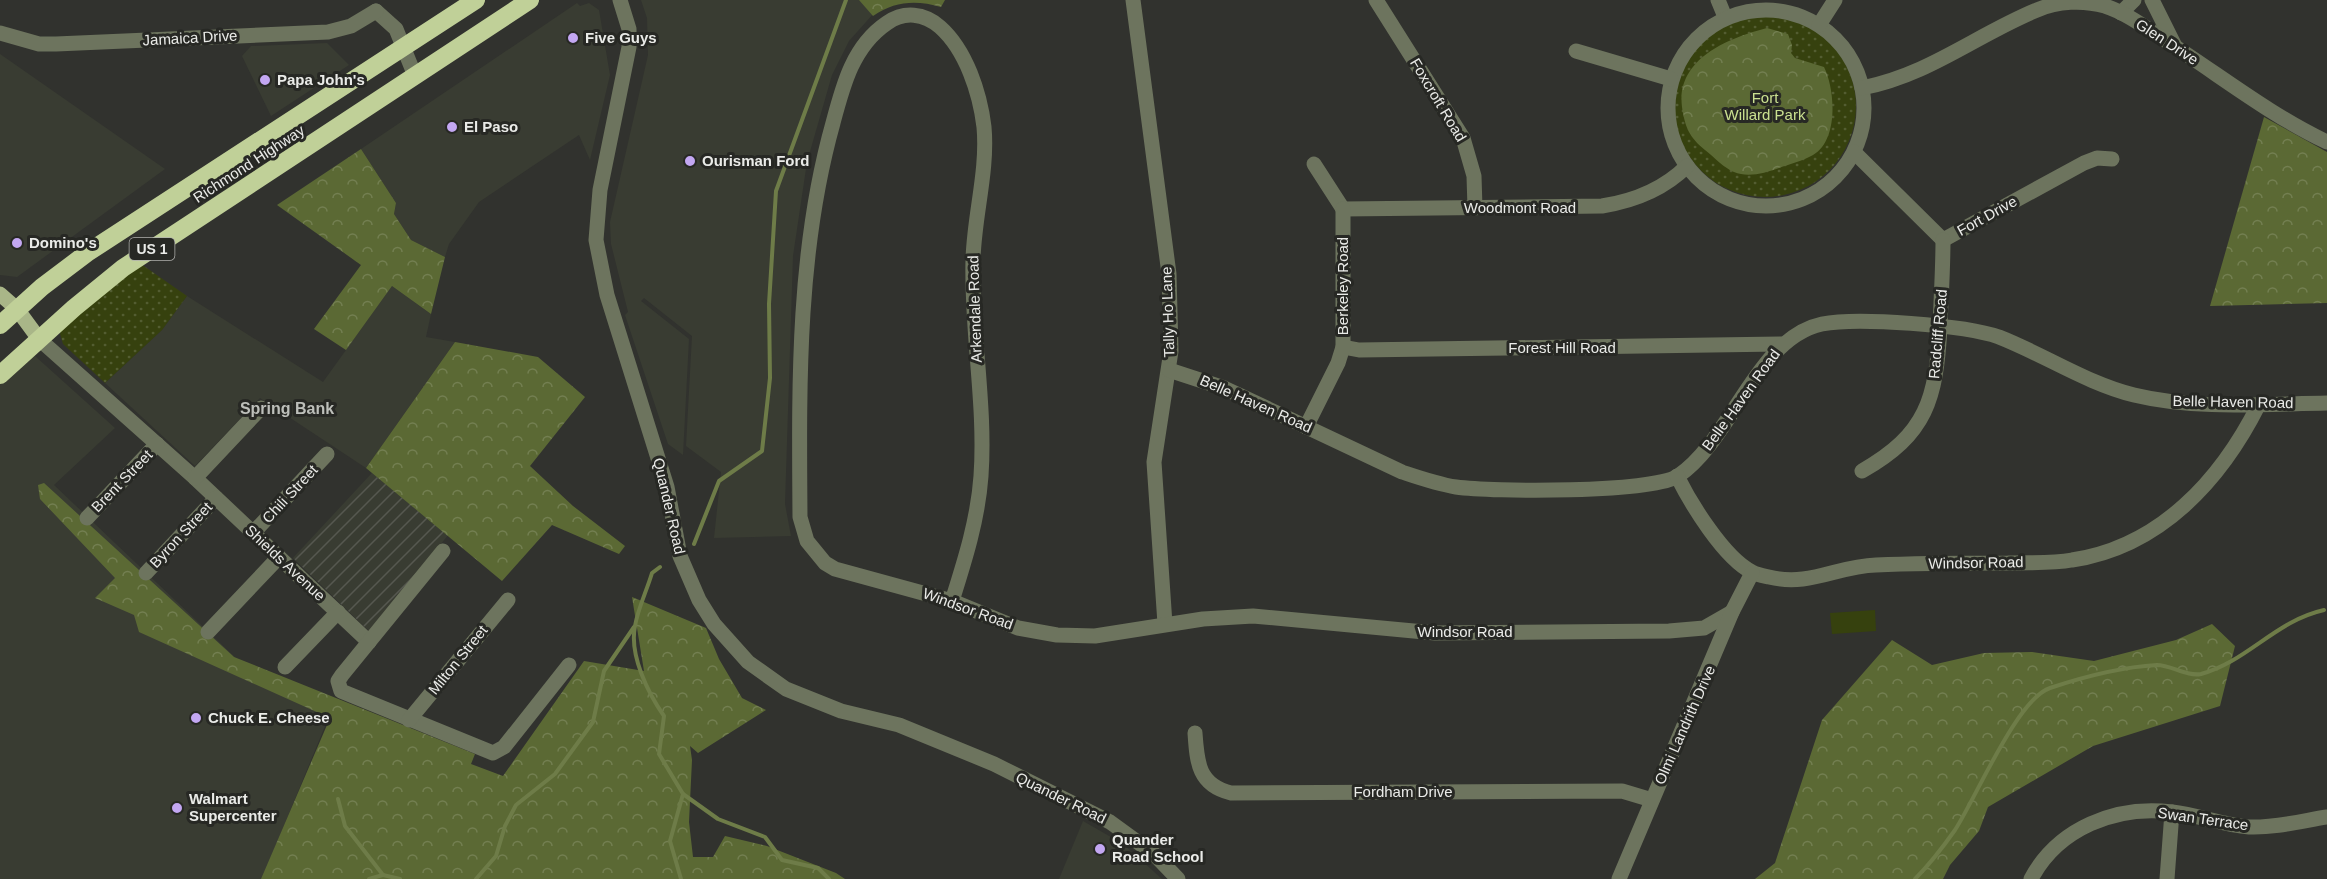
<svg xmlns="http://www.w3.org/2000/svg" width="2327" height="879" viewBox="0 0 2327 879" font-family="Arial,sans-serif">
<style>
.built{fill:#393c32}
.industrial{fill:url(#industrial-furrows)}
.green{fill:url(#green-dots)}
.forest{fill:url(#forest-crowns)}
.pitch{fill:#36410e}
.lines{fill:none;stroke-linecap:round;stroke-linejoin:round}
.stream{stroke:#6e7c48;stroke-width:4}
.minor{stroke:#6d745e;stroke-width:15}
.major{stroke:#a9b688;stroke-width:15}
.highway{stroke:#c0d098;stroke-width:18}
.poi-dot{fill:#c3a7f2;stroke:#272824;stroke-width:2}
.labels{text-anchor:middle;stroke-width:6;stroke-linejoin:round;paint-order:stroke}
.shield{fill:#272824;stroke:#b0b0ad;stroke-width:1.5}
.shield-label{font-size:14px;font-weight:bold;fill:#eaebe8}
.street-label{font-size:15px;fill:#eaebe8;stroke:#272824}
.poi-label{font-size:15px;font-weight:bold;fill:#eaebe8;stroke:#272824;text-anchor:start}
.park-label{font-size:15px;fill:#cae090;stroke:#272824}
.neighbourhood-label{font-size:16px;font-weight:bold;fill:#bdbfba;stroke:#272824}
</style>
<defs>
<pattern id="industrial-furrows" width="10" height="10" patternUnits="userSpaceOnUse" patternTransform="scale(1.5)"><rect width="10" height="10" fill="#393c32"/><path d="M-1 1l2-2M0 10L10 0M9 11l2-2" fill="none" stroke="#565850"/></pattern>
<pattern id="green-dots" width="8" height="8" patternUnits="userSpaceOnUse" patternTransform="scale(1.5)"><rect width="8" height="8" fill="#36410e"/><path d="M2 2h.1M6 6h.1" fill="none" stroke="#535d31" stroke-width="1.8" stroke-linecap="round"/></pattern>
<pattern id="forest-crowns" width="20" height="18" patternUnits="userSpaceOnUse" patternTransform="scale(1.5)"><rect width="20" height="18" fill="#5b6934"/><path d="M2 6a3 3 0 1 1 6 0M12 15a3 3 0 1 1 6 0" fill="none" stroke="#737f51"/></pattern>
</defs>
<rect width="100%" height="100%" fill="#31322e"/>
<g class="built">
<path d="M641,0H861L874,13L849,41L832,75L807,162L793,256L785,504L791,536L714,538L721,472L686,446L692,336L644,298L641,301L689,339L683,455L668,444L625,315L628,312L611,244L610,222L648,55L647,18Z"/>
<path d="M577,3L580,6L589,3L599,10L610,75L590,160L579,135L479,202L449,244L445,257L411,240L394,214L396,203L361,149Z"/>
<path d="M327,43L349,65L271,116L242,56L251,46Z"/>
<path d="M0,54L165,169L17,277L0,275Z"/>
<path d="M392,286L431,314L426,337L455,342L366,468L260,398L195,466L105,383L162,330L187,296L323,382Z"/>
<path d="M35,356L115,428L54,485L240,662L335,702L262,879H0V384L25,360Z"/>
<path d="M1083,821L1123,844L1162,879H1059Z"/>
</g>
<path class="industrial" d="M372,473L448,535L370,632L293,558Z"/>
<g class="green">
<circle cx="1765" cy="106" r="91"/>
<path d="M141,264L187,296L162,330L105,383L63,344L60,334L63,325Z"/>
</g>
<g class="forest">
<path d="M859,0H945L941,7C916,0 895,1 873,16Z"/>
<path d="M1767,28L1788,34L1792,45L1791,53L1795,58L1824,67C1835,89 1839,140 1813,155C1803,161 1789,164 1779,168C1765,173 1748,178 1734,172C1724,168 1714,157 1705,150C1689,137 1685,127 1682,107C1676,59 1728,38 1767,28Z"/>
<path d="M2264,117L2327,152V303L2210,306Z"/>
<path d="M361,149L396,203L394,214L411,240L445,257L431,314L392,286L346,350L314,329L361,265L277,205Z"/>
<path d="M455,342L538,357L585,397L530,466L573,506L625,546L619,554L552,525L502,581L366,468Z"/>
<path d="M44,483L234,657L475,754L471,764L503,776L584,661L644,671L632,597L706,628L719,659L742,698L766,710L698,753L690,746L692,760L689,822L693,857H713L725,836L767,846L836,873L845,879H261L330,718L139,632L134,615L95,598L115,578L40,499L38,485Z"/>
<path d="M2212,624L2235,646L2220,706L2093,746L1988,807L1979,831L1950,865L1943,879H1755L1775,863L1822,720L1892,640L1932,665L1984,653L2032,652L2094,661L2176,640Z"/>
</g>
<path class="pitch" d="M1875,610L1876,631L1832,634L1830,613Z"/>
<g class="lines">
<g class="stream">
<path d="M694,544L719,481L762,451L770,378L769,304L776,191L846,0"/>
<path d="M660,567L652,573C647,590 638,608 635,626C629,655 648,693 664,716L659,754L683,794L670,841L681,879"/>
<path d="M683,794L718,819L765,837L782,860L818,868L829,879"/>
<path d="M338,799L345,826L383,875L400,879"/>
<path d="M369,879L383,875"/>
<path d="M476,879L496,856L505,826L516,805L555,774L593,722L604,671L634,627"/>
<path d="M1915,879C1930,864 1943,847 1955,830C1976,798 2017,699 2050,688C2083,677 2121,667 2157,665C2171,665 2187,677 2201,674C2248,661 2275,621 2324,610"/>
</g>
<g class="minor">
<path d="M620,0L629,29V47L600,190L596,240L607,295L667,487L680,556L699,600L714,624L748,662L786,689L841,711L899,725L994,764L1110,822L1154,854L1178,879"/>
<path d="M1133,0L1169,274L1171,351L1154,462L1165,624"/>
<path d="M1376,0L1463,138L1474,176L1475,208"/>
<path d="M1718,0L1725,17"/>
<path d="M2152,0L2175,46"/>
<circle cx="1766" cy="108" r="98"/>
<path d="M376,11L396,29L415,76"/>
<path d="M2121,13L2134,0"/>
<path d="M1819,25L1835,0"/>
<path d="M0,33L39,44H56L328,32L351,26L376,11"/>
<path d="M1576,51L1671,79"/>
<path d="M1862,88C1929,75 1976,35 2037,10C2058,1 2083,0 2105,6C2127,13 2149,30 2168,42C2221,76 2270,115 2327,142"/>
<path d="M1854,152L1943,240"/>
<path d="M1314,164L1343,209"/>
<path d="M1343,209L1602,206C1634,201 1663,190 1687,166"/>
<path d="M1943,240L2084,163L2097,158L2112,159"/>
<path d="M39,339L195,478L369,642"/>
<path d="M1343,347L1359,350L1781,344"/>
<path d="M1169,370L1224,388L1402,472C1420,478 1437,484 1456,487C1491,492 1652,493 1678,476C1732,440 1756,338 1822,324C1857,317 1965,325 1999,337C2045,355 2086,383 2134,395C2196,410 2264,404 2327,403"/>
<path d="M1306,427L1338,363L1343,347V209"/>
<path d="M1862,471C1927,434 1936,399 1940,327C1941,298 1943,269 1943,240"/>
<path d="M1677,476C1691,504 1724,558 1752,572C1757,575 1764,576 1769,577C1810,587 1837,566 1876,565C1920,563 1964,563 2008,563C2029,562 2051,564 2072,560C2160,547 2221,480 2259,404"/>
<path d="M195,478L261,408"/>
<path d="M87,518L157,444"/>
<path d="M253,533L327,454"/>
<path d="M443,551L342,675L338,681L341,691L493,753L504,747L569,665"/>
<path d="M146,573L216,498"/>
<path d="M952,601C965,560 978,519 981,476C986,405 971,332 973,260C974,216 988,171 984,127C980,93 966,50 940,27C924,13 904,11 887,23C853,46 843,85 833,123C797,251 799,385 800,517L807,541L825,563L835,569L952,601L1018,628L1057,635L1095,636L1203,619L1253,616L1435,633L1669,631L1704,628L1732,612"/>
<path d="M208,632L279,557"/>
<path d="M285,667L338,612"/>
<path d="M409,720L508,600"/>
<path d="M1195,733C1197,762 1198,785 1231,793L1622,791L1652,800"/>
<path d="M1619,879L1732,612L1752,573"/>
<path d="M2031,879C2058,828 2116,805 2172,812C2198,815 2223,825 2249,827C2275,828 2302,821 2327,817"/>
<path d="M2167,879L2172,812"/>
</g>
<path class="major" d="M0,294L17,309L39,339"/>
<g class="highway">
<path d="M0,325L42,287L87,253L476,0"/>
<path d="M0,375L74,308L123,268L530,0"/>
</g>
</g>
<g class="poi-dot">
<circle cx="573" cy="38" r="6"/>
<circle cx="265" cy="80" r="6"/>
<circle cx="452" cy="127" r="6"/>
<circle cx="690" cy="161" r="6"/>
<circle cx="17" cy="243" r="6"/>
<circle cx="196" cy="718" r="6"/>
<circle cx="177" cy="808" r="6"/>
<circle cx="1100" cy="849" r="6"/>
</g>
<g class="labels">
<rect class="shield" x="129.5" y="238" width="45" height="22" rx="4.5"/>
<g class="shield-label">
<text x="152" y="254">US 1</text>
</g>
<g class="street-label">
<text transform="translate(190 38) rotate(-3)" y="5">Jamaica Drive</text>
<text transform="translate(2167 42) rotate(33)" y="5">Glen Drive</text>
<text transform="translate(1438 100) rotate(59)" y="5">Foxcroft Road</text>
<text transform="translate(249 164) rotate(-33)" y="5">Richmond Highway</text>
<text x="1520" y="213">Woodmont Road</text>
<text transform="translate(1987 216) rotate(-29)" y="5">Fort Drive</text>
<text transform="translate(1343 286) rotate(-90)" y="5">Berkeley Road</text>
<text transform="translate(975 309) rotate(-92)" y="5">Arkendale Road</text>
<text transform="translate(1168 312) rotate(-92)" y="5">Tally Ho Lane</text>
<text transform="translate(1938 334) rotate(-85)" y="5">Radcliff Road</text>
<text x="1562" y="353">Forest Hill Road</text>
<text transform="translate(1741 400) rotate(-54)" y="5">Belle Haven Road</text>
<text transform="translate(2233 402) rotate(1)" y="5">Belle Haven Road</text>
<text transform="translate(1256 404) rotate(24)" y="5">Belle Haven Road</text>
<text transform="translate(122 481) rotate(-46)" y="5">Brent Street</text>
<text transform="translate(290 494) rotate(-47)" y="5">Chili Street</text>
<text transform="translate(669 506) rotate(77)" y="5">Quander Road</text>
<text transform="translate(181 535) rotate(-47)" y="5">Byron Street</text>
<text transform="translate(285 563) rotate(43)" y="5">Shields Avenue</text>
<text transform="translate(1976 563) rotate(-1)" y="5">Windsor Road</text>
<text transform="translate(968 609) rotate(20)" y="5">Windsor Road</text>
<text x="1465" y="637">Windsor Road</text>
<text transform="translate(458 660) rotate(-51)" y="5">Milton Street</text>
<text transform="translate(1685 725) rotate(-66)" y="5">Olmi Landrith Drive</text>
<text x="1403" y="797">Fordham Drive</text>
<text transform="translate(1061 798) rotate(26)" y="5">Quander Road</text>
<text transform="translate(2203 819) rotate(8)" y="5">Swan Terrace</text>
</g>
<g class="poi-label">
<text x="585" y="43">Five Guys</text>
<text x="277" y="85">Papa John's</text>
<text x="464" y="132">El Paso</text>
<text x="702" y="166">Ourisman Ford</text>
<text x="29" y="248">Domino's</text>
<text x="208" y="723">Chuck E. Cheese</text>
<text x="189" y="804">Walmart<tspan x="189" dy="17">Supercenter</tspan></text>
<text x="1112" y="845">Quander<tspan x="1112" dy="17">Road School</tspan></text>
</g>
<g class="park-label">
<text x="1765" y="103">Fort<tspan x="1765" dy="17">Willard Park</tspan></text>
</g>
<g class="neighbourhood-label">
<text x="287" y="414">Spring Bank</text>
</g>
</g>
</svg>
